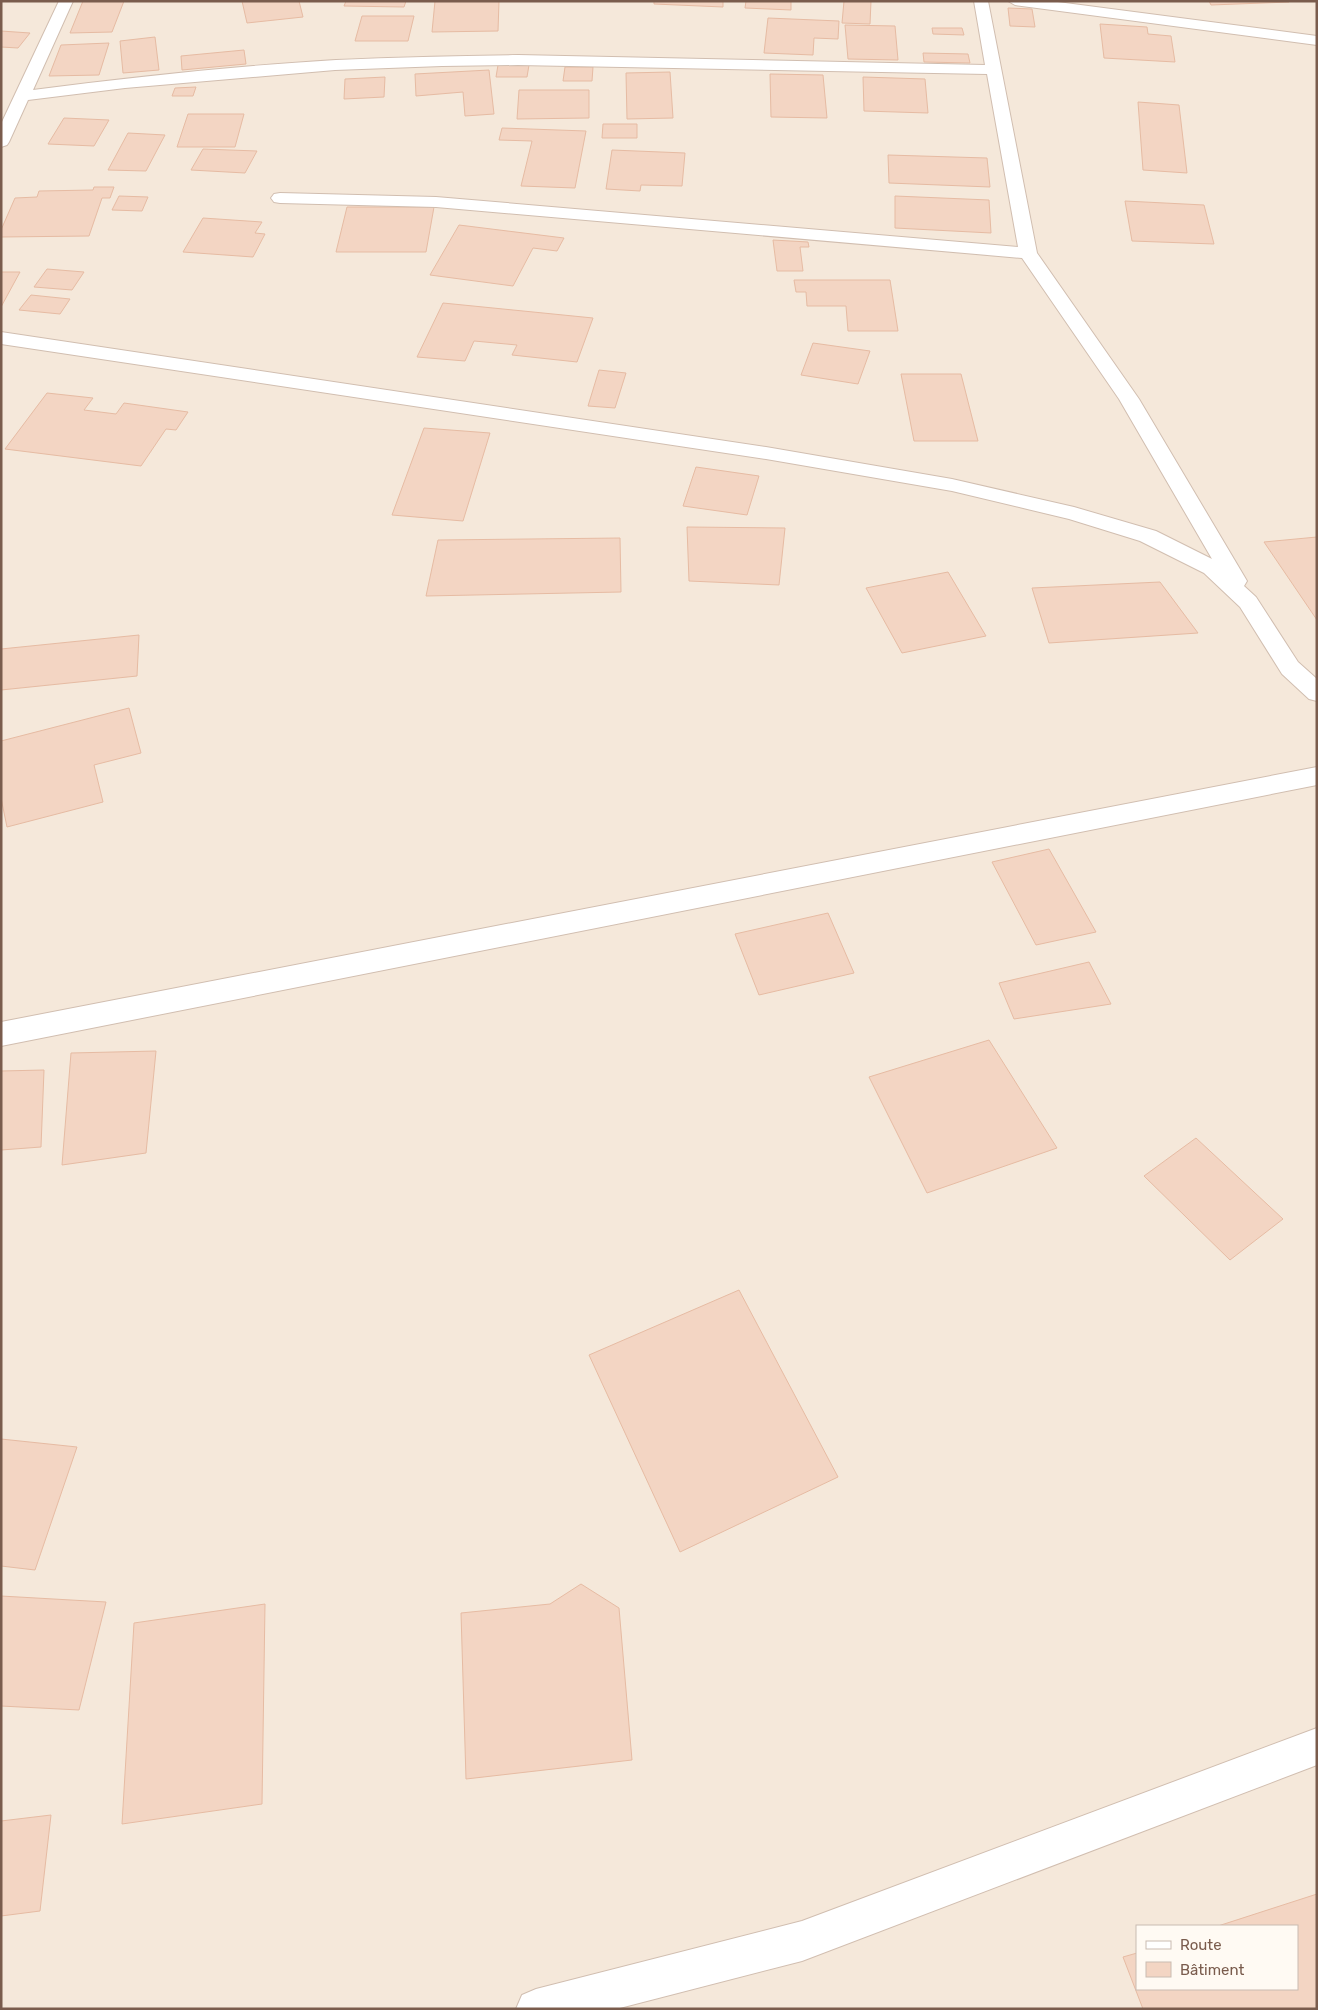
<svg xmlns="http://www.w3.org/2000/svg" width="1318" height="2010" viewBox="0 0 1318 2010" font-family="Rubik,sans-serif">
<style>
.residential{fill:#f5e8da;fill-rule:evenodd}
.building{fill:#f3d5c3;stroke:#e6bba3}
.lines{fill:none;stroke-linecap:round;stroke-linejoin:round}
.minor-casing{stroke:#d1beb0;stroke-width:2}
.minor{fill:#fff;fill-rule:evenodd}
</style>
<rect width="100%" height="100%" fill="#fdf6ec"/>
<path class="residential" d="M1,1H1317V2009H1ZM1137,1926H1297V1989H1137Z"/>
<g class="building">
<path d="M83,1H124L112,32L70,33Z"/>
<path d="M242,1H299L303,17L247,23Z"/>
<path d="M346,1H406L404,7L344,6Z"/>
<path d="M435,1H499L498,31L432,32Z"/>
<path d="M654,1H723V7L654,4Z"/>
<path d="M746,1H791V10L745,8Z"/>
<path d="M844,1H871L870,24L842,23Z"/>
<path d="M1209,1H1288L1289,2L1211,5Z"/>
<path d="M1008,8L1032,9L1035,27L1010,26Z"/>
<path d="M362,16H414L408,41H355Z"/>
<path d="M768,18L839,21L838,39L814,38L813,55L764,53Z"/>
<path d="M1100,24L1147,27L1148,34L1171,36L1175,62L1104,58Z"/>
<path d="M845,25L895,26L898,60L848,59Z"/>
<path d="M932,28H962L964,35L933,34Z"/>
<path d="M1,31L30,33L18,48L1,47Z"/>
<path d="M155,37L159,70L123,73L120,41Z"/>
<path d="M109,43L99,75L49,76L61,45Z"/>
<path d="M244,50L246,64L182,70L181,56Z"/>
<path d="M923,53L968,54L970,63L924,62Z"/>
<path d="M498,65H529L527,77H496Z"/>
<path d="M565,67H593L592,81H563Z"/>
<path d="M489,70L494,114L465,116L463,92L416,96L415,74Z"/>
<path d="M670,72L673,118L627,119L626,73Z"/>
<path d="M770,74L823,75L827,118L771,117Z"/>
<path d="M385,77L384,97L344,99L345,79Z"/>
<path d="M863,77L925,79L928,113L864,111Z"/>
<path d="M196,87L193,96H172L175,88Z"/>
<path d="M519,90H589V118L517,119Z"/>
<path d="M1138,102L1179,105L1187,173L1143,170Z"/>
<path d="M188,114H244L235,147H177Z"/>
<path d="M64,118L109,120L94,146L48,144Z"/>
<path d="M603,124H637V138H602Z"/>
<path d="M502,128L586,131L575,188L521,186L532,141L499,140Z"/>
<path d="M128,133L165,135L146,171L108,170Z"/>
<path d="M203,149L257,151L245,173L191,170Z"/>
<path d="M612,150L685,153L682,186L641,185L640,191L606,189Z"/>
<path d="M888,155L987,158L990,187L889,183Z"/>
<path d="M94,187H114L110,198H102L89,236L1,237V230L15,198L37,197L39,191L93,190Z"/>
<path d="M119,196L148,197L142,211L112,210Z"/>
<path d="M895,196L989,200L991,233L895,228Z"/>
<path d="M1125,201L1204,205L1214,244L1132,241Z"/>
<path d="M347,207H434L426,252H336Z"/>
<path d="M203,218L262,222L255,233L265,234L253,257L183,252Z"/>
<path d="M459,225L564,238L557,251L533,248L513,286L430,275Z"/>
<path d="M773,240L808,242L809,247H800L803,271H777Z"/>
<path d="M47,269L84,272L72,290L34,287Z"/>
<path d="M1,272H20L1,307Z"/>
<path d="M794,280H890L898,331H848L846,306H807L806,292H796Z"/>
<path d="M31,295L70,299L60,314L19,310Z"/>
<path d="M443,303L593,318L577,362L512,355L517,345L474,341L465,361L417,357Z"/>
<path d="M813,343L870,351L858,384L801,375Z"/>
<path d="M599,370L626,373L615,408L588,406Z"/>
<path d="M901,374H961L978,441H914Z"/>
<path d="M47,393L93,398L84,410L116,414L124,403L188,412L176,430L166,429L141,466L5,449Z"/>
<path d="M424,428L490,433L463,521L392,515Z"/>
<path d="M696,467L759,476L747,515L683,506Z"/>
<path d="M687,527L785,528L779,585L689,581Z"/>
<path d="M1317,537V620L1264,542Z"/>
<path d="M620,538L621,592L426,596L438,540Z"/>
<path d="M948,572L986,636L902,653L866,588Z"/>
<path d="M1160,582L1198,633L1049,643L1032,588Z"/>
<path d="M139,635L137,676L1,690V649Z"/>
<path d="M129,708L141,753L94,765L103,802L7,827L1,798V741Z"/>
<path d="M1049,849L1096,932L1036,945L992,862Z"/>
<path d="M828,913L854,973L759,995L735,934Z"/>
<path d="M1089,962L1111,1004L1014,1019L999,983Z"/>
<path d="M989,1040L1057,1148L927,1193L869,1077Z"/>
<path d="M156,1051L146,1153L62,1165L71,1053Z"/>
<path d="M44,1070L41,1147L1,1150V1071Z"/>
<path d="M1196,1138L1283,1219L1230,1260L1144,1176Z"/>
<path d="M739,1290L838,1477L680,1552L589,1355Z"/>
<path d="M1,1439L77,1447L35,1570L1,1566Z"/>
<path d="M581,1584L619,1608L632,1760L466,1779L461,1613L550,1604Z"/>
<path d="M1,1596L106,1602L79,1710L1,1706Z"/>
<path d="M265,1604L262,1804L122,1824L134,1623Z"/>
<path d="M51,1815L40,1911L1,1916V1821Z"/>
<path d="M1317,1894V2009H1143L1123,1957L1137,1953V1989H1297V1926H1218Z"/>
</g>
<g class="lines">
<defs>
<g id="minor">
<path d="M59,1H73L33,90C133,77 234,66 336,60C396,57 457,56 518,55L985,65L974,1H988L1037,253L1139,399L1247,581L1244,586L1256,597L1298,662L1317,679V701L1309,699L1282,674L1240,607L1204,573L1140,541L1069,519L952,491L766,459L1,344V332L766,447L952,479L1074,507L1156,531L1212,559L1119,399L1022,258L436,207L280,203L274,202L271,198L274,194L280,193L436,197L1018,247L987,74L518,65L442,66L335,70L125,88L28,100L9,142L7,145L1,147V124Z"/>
<path d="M1008,1H1050L1317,36V45L1015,5Z"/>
<path d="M1317,767V785L1,1046V1022Z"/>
<path d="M1317,1728V1765L802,1961L616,2009H516L522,1995L536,1989L802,1921Z"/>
</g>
</defs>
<use href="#minor" class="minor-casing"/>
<use href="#minor" class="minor"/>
</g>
<rect width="1318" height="2010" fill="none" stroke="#7a5c4d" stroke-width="5"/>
<rect x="1136" y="1925" width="162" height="65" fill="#fffaf3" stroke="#cabbb1"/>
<rect x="1146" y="1941" width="25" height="8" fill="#ffffff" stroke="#cabbb1"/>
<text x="1180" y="1950" font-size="15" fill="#7a5c4d">Route</text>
<rect x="1146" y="1962" width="25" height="15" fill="#f3d5c3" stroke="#cabbb1"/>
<text x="1180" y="1975" font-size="15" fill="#7a5c4d">Bâtiment</text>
</svg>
